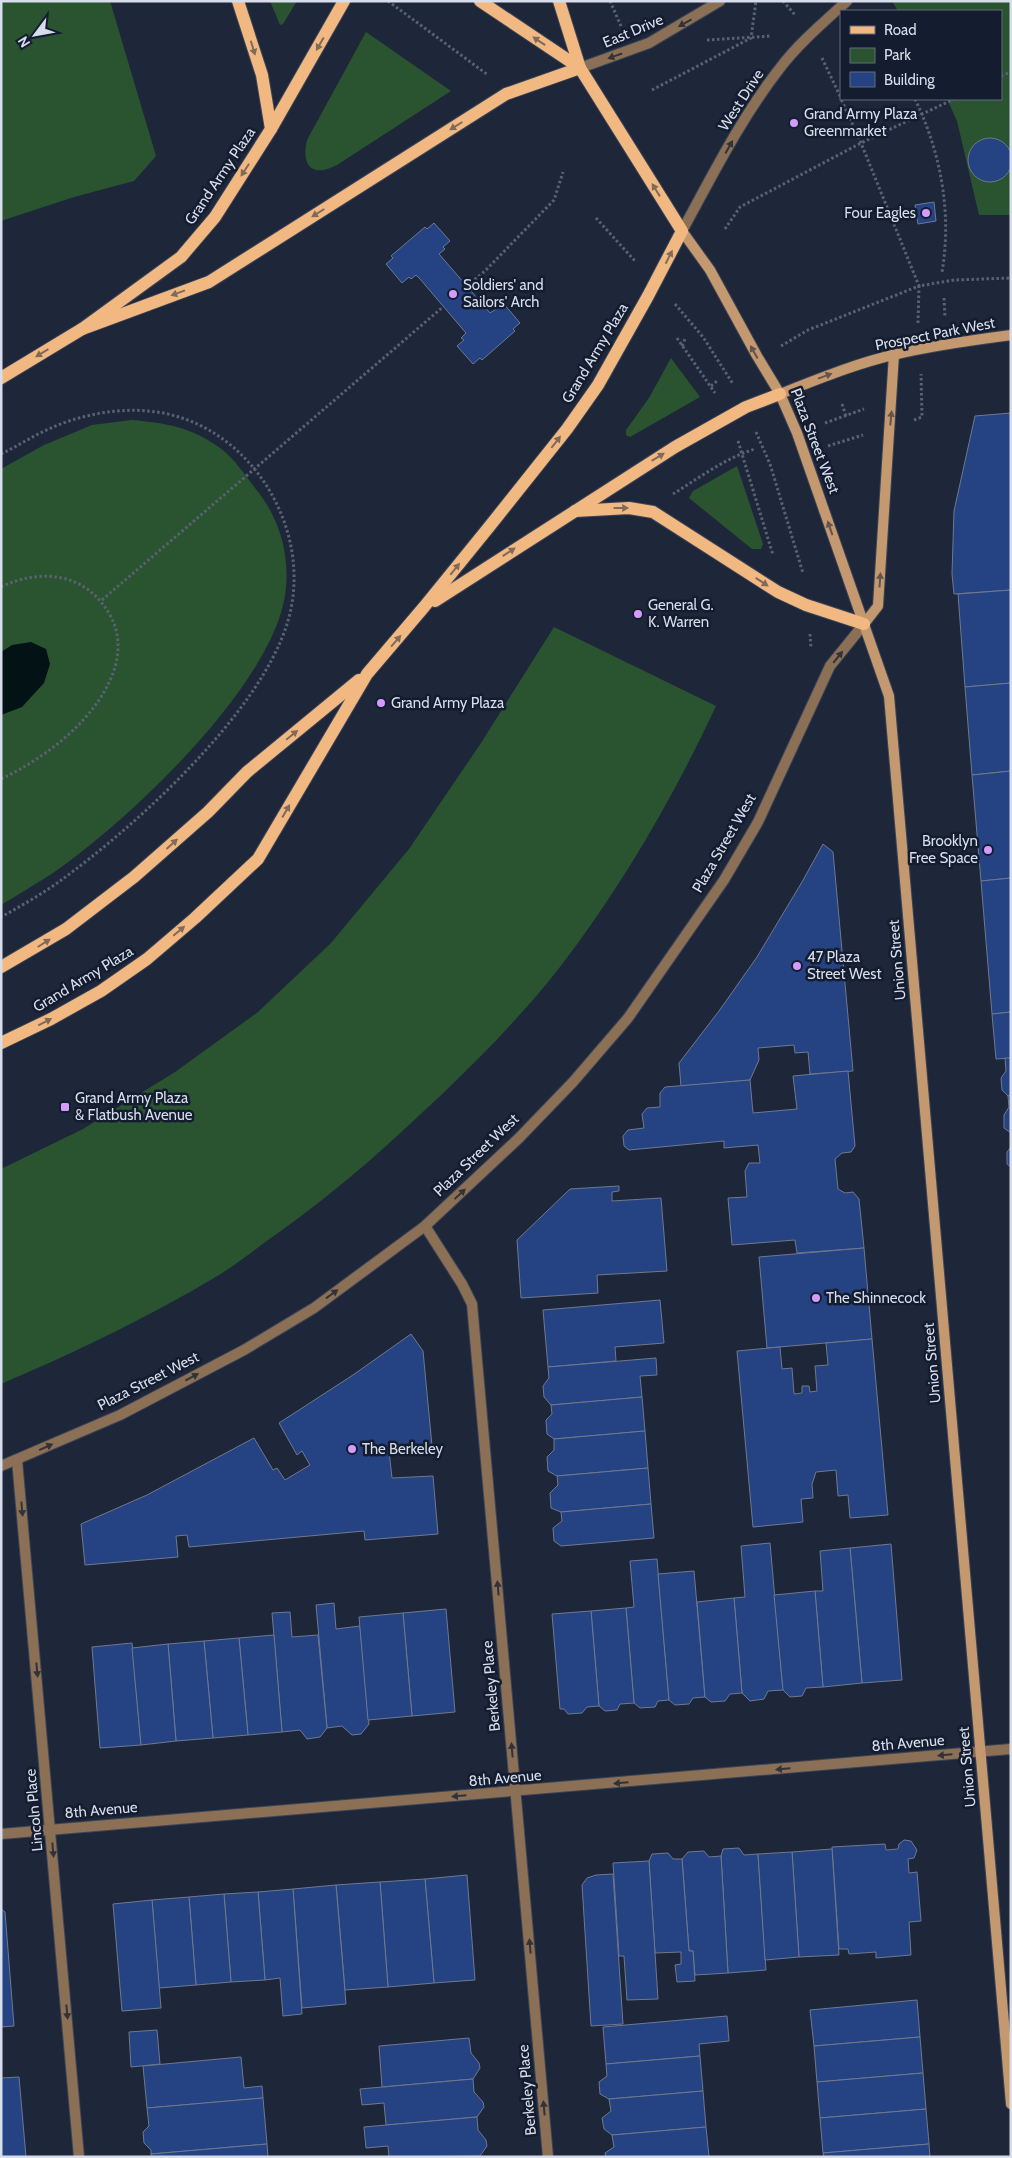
<svg xmlns="http://www.w3.org/2000/svg" width="1012" height="2158" viewBox="0 0 1012 2158" font-family="Cabin,sans-serif">
<style>
.green{fill:#2a5330}
.water{fill:#031214}
.building{fill:#254282;stroke:#6e798f}
.lines{fill:none;stroke-linecap:round;stroke-linejoin:round}
.lane-casing{stroke:#3c4456;stroke-width:12}
.street-casing{stroke:#3c4456;stroke-width:12}
.secondary-casing{stroke:#3c4456;stroke-width:12}
.primary-casing{stroke:#3c4456;stroke-width:14}
.path{stroke:#596172;stroke-width:3;stroke-dasharray:2.5 2.5;stroke-linecap:butt}
.lane{stroke:#8b7056;stroke-width:10}
.street{stroke:#8b7056;stroke-width:10}
.secondary{stroke:#c5996f;stroke-width:10}
.primary{stroke:#f1b882;stroke-width:12}
.oneway{fill:#323239}
.oneway2{fill:#826a58}
.oneway3{fill:#64554c}
.poi-dot{fill:#d39cfc;stroke:#141d2f;stroke-width:2}
.labels{text-anchor:middle;stroke-width:5;stroke-linejoin:round;paint-order:stroke}
.street-label{font-size:15px;fill:#d7ddea;stroke:#141d2f}
.poi-label{font-size:15px;fill:#d7ddea;stroke:#141d2f;text-anchor:start}
</style>
<rect width="100%" height="100%" fill="#1e273a"/>
<g class="green">
<path d="M5,1H110L156,156L134,181L74,197L1,221V3Z"/>
<path d="M270,1H297L283,24L280,25Z"/>
<path d="M892,1H1011V215H979L957,121L947,99H1001V11H898Z"/>
<path d="M366,32L451,91L337,165C312,178 301,166 307,140Z"/>
<path d="M671,358L700,397L630,437L626,435V430L649,398Z"/>
<path d="M132,420C165,423 192,427 220,448C234,458 245,475 255,488C281,519 292,561 284,601C265,692 128,821 53,873C36,884 19,894 1,905V469L44,445L92,425Z"/>
<path d="M737,466L763,544L761,549H752L689,498L693,491Z"/>
<path d="M554,627L716,706C673,798 622,886 560,967C512,1028 456,1082 398,1135C355,1175 312,1209 264,1243C249,1254 235,1265 219,1275C149,1317 76,1352 1,1384V1169L83,1129L175,1072L258,1012L331,943L409,849L481,743Z"/>
</g>
<path class="water" d="M31,642L46,649L50,664L44,683L22,707L1,715V652L12,645Z"/>
<g class="building">
<circle cx="990" cy="160" r="22"/>
<path d="M934,202L936,221L918,224L915,205Z"/>
<path d="M434,223L450,241L443,247L445,249L439,254L490,313L504,304L520,323L513,329L515,331L482,360L480,358L473,364L457,346L464,340L461,338L466,333L420,279L416,275L411,279L409,277L402,283L386,264L393,258L391,256L425,227L427,229Z"/>
<path d="M1011,413V590L954,594L952,574L954,511L975,416Z"/>
<path d="M1011,590V683L965,687L958,594Z"/>
<path d="M1011,683V771L972,775L965,687Z"/>
<path d="M1011,771V878L981,881L972,775Z"/>
<path d="M823,844L833,852L853,1071L810,1074L808,1052L795,1053L794,1045L758,1048L759,1060L750,1080L681,1086L679,1063L719,1011L757,957L802,882Z"/>
<path d="M1011,878V1012L992,1014L981,881Z"/>
<path d="M1011,1012V1058L996,1059L992,1014Z"/>
<path d="M1005,1058H1011V1096H1008L1002,1090L1001,1078L1006,1071Z"/>
<path d="M848,1071L855,1146L851,1152L842,1153L835,1159L838,1189L845,1193L853,1192L859,1199L864,1248L797,1253L795,1240L732,1245L728,1198L747,1197L745,1171L749,1163H760L758,1145L724,1148V1141L629,1150L624,1146L623,1136L628,1130L644,1128L642,1114L647,1108L660,1107V1093L665,1087L750,1080L753,1113L797,1109L793,1076Z"/>
<path d="M1008,1096H1011V1133L1004,1128V1115L1009,1107Z"/>
<path d="M1011,1147V1167L1007,1164V1152Z"/>
<path d="M619,1186V1191L612,1192V1201L661,1198L667,1271L597,1275L598,1293L521,1298L517,1240L570,1189Z"/>
<path d="M864,1248L872,1339L767,1348L759,1257Z"/>
<path d="M660,1300L664,1343L615,1347L616,1361L548,1367L543,1310Z"/>
<path d="M411,1334L423,1351L432,1446L389,1451L392,1478L433,1476L438,1534L365,1540L364,1531L189,1547L187,1535L176,1536L178,1557L85,1565L81,1524L147,1495L254,1438L273,1470L277,1468L285,1480L310,1465L302,1451L297,1455L279,1423L353,1375Z"/>
<path d="M872,1339L888,1515L850,1518L848,1495L838,1496L836,1470L816,1472L812,1484L813,1498L801,1499L803,1522L753,1527L737,1351L780,1347L782,1369L792,1368L794,1394L802,1393V1386H809L810,1392L817,1391L815,1366L828,1365L826,1343Z"/>
<path d="M656,1358L657,1375L640,1376L642,1397L551,1405L544,1397L543,1386L549,1378L548,1367Z"/>
<path d="M642,1397L645,1431L554,1439L547,1434L546,1420L552,1414L551,1405Z"/>
<path d="M645,1431L648,1468L557,1476L548,1471L547,1457L554,1450V1439Z"/>
<path d="M648,1468L651,1504L561,1512L551,1508L550,1493L558,1485L557,1476Z"/>
<path d="M651,1504L654,1538L561,1546L554,1541L553,1528L562,1521L561,1512Z"/>
<path d="M770,1543L783,1690L768,1691L764,1699L750,1701L742,1693L734,1598L745,1597L741,1546Z"/>
<path d="M891,1544L902,1680L862,1683L850,1548Z"/>
<path d="M850,1548L862,1683L823,1687L815,1591H823L820,1551Z"/>
<path d="M657,1559L669,1700L658,1701L655,1707L640,1708L634,1703L626,1608L634,1607L630,1561Z"/>
<path d="M694,1571L705,1697L693,1698L689,1704L675,1705L669,1700L658,1574Z"/>
<path d="M815,1591L823,1687L806,1688L802,1696L790,1697L783,1690L774,1595Z"/>
<path d="M734,1598L742,1693L730,1694L725,1701L711,1702L705,1697L697,1602Z"/>
<path d="M334,1603L336,1629L360,1626L369,1724L361,1734L352,1735L342,1726L327,1728L316,1605Z"/>
<path d="M626,1608L634,1703L620,1704L617,1710L605,1711L599,1706L591,1611Z"/>
<path d="M446,1609L455,1712L412,1716L403,1613Z"/>
<path d="M591,1611L599,1706L587,1707L582,1713L568,1714L564,1709H560L552,1614Z"/>
<path d="M290,1612L292,1637L318,1635L327,1728L320,1737L307,1739L300,1730L282,1732L272,1613Z"/>
<path d="M403,1613L412,1716L368,1720L359,1617Z"/>
<path d="M274,1635L282,1732L248,1735L239,1638Z"/>
<path d="M239,1638L248,1735L213,1738L204,1641Z"/>
<path d="M204,1641L213,1738L176,1741L168,1644Z"/>
<path d="M132,1643L141,1745L100,1748L92,1647Z"/>
<path d="M168,1644L176,1741L141,1745L132,1648Z"/>
<path d="M904,1840L911,1841L917,1850L914,1858L908,1859L909,1873L917,1872L921,1921L909,1922L911,1955L876,1958V1952L849,1954L848,1949H839L832,1847L885,1844L886,1850L898,1849L899,1844Z"/>
<path d="M739,1848L744,1855L758,1854L766,1970L728,1973L721,1856L723,1849Z"/>
<path d="M832,1849L839,1955L799,1957L792,1852Z"/>
<path d="M704,1851L709,1857L721,1856L728,1973L695,1975L693,1951H689L682,1859L688,1852Z"/>
<path d="M792,1852L799,1957L765,1960L758,1854Z"/>
<path d="M668,1853L673,1859H682L689,1951H693L695,1981L677,1982L675,1965L681,1964V1952L655,1953L649,1861L652,1854Z"/>
<path d="M649,1861L658,1999L627,2000L624,1956H619L613,1863Z"/>
<path d="M613,1874L623,2024L591,2026L582,1885L587,1878L596,1875Z"/>
<path d="M467,1875L475,1980L434,1983L425,1879Z"/>
<path d="M425,1879L434,1983L388,1987L380,1882Z"/>
<path d="M380,1882L388,1987L345,1990L336,1885Z"/>
<path d="M336,1885L346,2004L302,2008L293,1889Z"/>
<path d="M293,1889L302,2014L283,2016L280,1978L265,1980L258,1892Z"/>
<path d="M258,1892L265,1980L231,1982L224,1894Z"/>
<path d="M224,1894L231,1982L196,1985L189,1897Z"/>
<path d="M189,1897L196,1985L159,1988L152,1900Z"/>
<path d="M152,1900L161,2008L122,2011L113,1904Z"/>
<path d="M1,1909L5,1912L14,2026L1,2027Z"/>
<path d="M917,2000L920,2037L814,2046L810,2010Z"/>
<path d="M727,2016L729,2041L699,2044L700,2056L606,2064L603,2027Z"/>
<path d="M157,2030L160,2064L131,2067L129,2032Z"/>
<path d="M920,2037L923,2073L817,2082L814,2046Z"/>
<path d="M469,2038L471,2053L479,2063L480,2068L473,2079L382,2087L379,2046Z"/>
<path d="M700,2056L703,2091L609,2099L600,2094L599,2082L607,2076L606,2064Z"/>
<path d="M241,2057L244,2088L262,2086L263,2098L147,2108L143,2066Z"/>
<path d="M923,2073L926,2109L820,2118L817,2082Z"/>
<path d="M19,2077L26,2157H1V2078Z"/>
<path d="M473,2079L474,2092L483,2102L484,2107L477,2117L386,2125L384,2103L362,2105L360,2089Z"/>
<path d="M703,2091L706,2127L612,2135L604,2129L602,2118L611,2111L609,2099Z"/>
<path d="M263,2098L267,2144L151,2154V2150L144,2143L143,2132L149,2126L147,2108Z"/>
<path d="M926,2109L929,2144L823,2153L820,2118Z"/>
<path d="M477,2117L478,2130L486,2140L487,2146L480,2156L389,2157L388,2146L366,2148L364,2127Z"/>
<path d="M706,2127L709,2157H606L605,2153L614,2147L612,2135Z"/>
<path d="M267,2144L268,2157H151V2154Z"/>
<path d="M929,2144L930,2157H824L823,2153Z"/>
</g>
<g class="lines">
<defs>
<g id="lane">
<path d="M580,68L649,43L720,1"/>
<path d="M682,231C712,176 741,118 780,68C799,43 824,22 847,1"/>
</g>
<g id="street">
<path d="M425,1226L462,1284L472,1304L548,2157"/>
<path d="M17,1460L79,2157"/>
<path d="M1,1466L120,1415L244,1350L314,1308L425,1226L519,1138L573,1082L628,1018L724,880L758,822L830,666L864,624"/>
<path d="M1,1834L1011,1749"/>
</g>
<g id="secondary">
<path d="M682,231L710,270L757,356L780,394L797,433L889,696L1011,2104"/>
<path d="M780,394C818,379 857,363 897,354C934,345 973,340 1011,335"/>
<path d="M864,624L878,606L894,354"/>
</g>
<g id="primary">
<path d="M238,1L262,75L271,129"/>
<path d="M559,1L580,68"/>
<path d="M82,329L209,282L506,94L580,68"/>
<path d="M1,378L82,329L181,257L215,217L271,129L344,1"/>
<path d="M575,511L629,508L653,512L778,592L806,605L864,624"/>
<path d="M435,601L675,447L746,407L780,394"/>
<path d="M1,967L66,929L134,877L208,812L247,772L359,680"/>
<path d="M1,1043L51,1019L101,991L147,959L195,918L258,859L367,674L424,607L489,527L567,429L598,385L648,296L682,231L580,68L480,1"/>
</g>
</defs>
<use href="#lane" class="lane-casing"/>
<use href="#street" class="street-casing"/>
<use href="#secondary" class="secondary-casing"/>
<use href="#primary" class="primary-casing"/>
<g class="path">
<path d="M388,1L488,75"/>
<path d="M610,1L621,26"/>
<path d="M783,1L795,15"/>
<path d="M707,40L771,36"/>
<path d="M822,58L841,98"/>
<path d="M1001,76L1011,72"/>
<path d="M652,90L751,38L756,1"/>
<path d="M915,99C941,153 952,213 942,272"/>
<path d="M596,218L635,261"/>
<path d="M725,229L740,207L861,143L954,99"/>
<path d="M467,286L485,271L554,200L563,172"/>
<path d="M944,298L945,318"/>
<path d="M675,304L703,337L733,384"/>
<path d="M918,323L919,286L954,280L1011,278"/>
<path d="M677,338L715,393"/>
<path d="M682,346L685,339"/>
<path d="M781,346L808,330L919,286L861,143L841,99"/>
<path d="M711,386L717,381"/>
<path d="M842,404L846,416"/>
<path d="M914,420L922,417L921,374"/>
<path d="M825,423L864,409"/>
<path d="M756,432L770,464L803,573"/>
<path d="M738,441L773,555"/>
<path d="M828,446L863,435"/>
<path d="M1,454C18,446 34,435 51,428C80,415 116,408 148,411C248,419 317,530 287,624C259,714 136,826 60,881C42,894 21,906 1,917"/>
<path d="M673,494C699,478 725,458 755,449"/>
<path d="M1,587C43,567 87,574 110,615C119,631 120,649 115,667C100,717 46,758 1,779"/>
<path d="M102,600L444,306"/>
<path d="M810,634L811,648"/>
</g>
<use href="#lane" class="lane"/>
<use href="#street" class="street"/>
<use href="#secondary" class="secondary"/>
<use href="#primary" class="primary"/>
</g>
<defs><path id="oneway-solid" d="M-6-.8H1V-3.2L6.5 0L1 3.2V.8H-6Z" transform="scale(1.25)"/></defs>
<g class="oneway">
<use href="#oneway-solid" transform="translate(685 23) rotate(151)"/>
<use href="#oneway-solid" transform="translate(615 56) rotate(161)"/>
<use href="#oneway-solid" transform="translate(729 147) rotate(-61)"/>
<use href="#oneway-solid" transform="translate(838 657) rotate(-51)"/>
<use href="#oneway-solid" transform="translate(460 1194) rotate(-43)"/>
<use href="#oneway-solid" transform="translate(332 1294) rotate(-36)"/>
<use href="#oneway-solid" transform="translate(192 1377) rotate(-28)"/>
<use href="#oneway-solid" transform="translate(46 1447) rotate(-24)"/>
<use href="#oneway-solid" transform="translate(22 1509) rotate(85)"/>
<use href="#oneway-solid" transform="translate(498 1588) rotate(-95)"/>
<use href="#oneway-solid" transform="translate(37 1670) rotate(85)"/>
<use href="#oneway-solid" transform="translate(512 1750) rotate(-95)"/>
<use href="#oneway-solid" transform="translate(945 1755) rotate(175)"/>
<use href="#oneway-solid" transform="translate(783 1769) rotate(175)"/>
<use href="#oneway-solid" transform="translate(621 1783) rotate(175)"/>
<use href="#oneway-solid" transform="translate(459 1796) rotate(175)"/>
<use href="#oneway-solid" transform="translate(53 1850) rotate(85)"/>
<use href="#oneway-solid" transform="translate(530 1946) rotate(-95)"/>
<use href="#oneway-solid" transform="translate(67 2012) rotate(85)"/>
<use href="#oneway-solid" transform="translate(544 2108) rotate(-95)"/>
</g>
<g class="oneway2">
<use href="#oneway-solid" transform="translate(539 41) rotate(-146)"/>
<use href="#oneway-solid" transform="translate(320 44) rotate(120)"/>
<use href="#oneway-solid" transform="translate(253 48) rotate(73)"/>
<use href="#oneway-solid" transform="translate(456 126) rotate(148)"/>
<use href="#oneway-solid" transform="translate(245 170) rotate(123)"/>
<use href="#oneway-solid" transform="translate(656 190) rotate(-122)"/>
<use href="#oneway-solid" transform="translate(318 213) rotate(148)"/>
<use href="#oneway-solid" transform="translate(669 257) rotate(-63)"/>
<use href="#oneway-solid" transform="translate(178 293) rotate(160)"/>
<use href="#oneway-solid" transform="translate(42 353) rotate(149)"/>
<use href="#oneway-solid" transform="translate(556 442) rotate(-52)"/>
<use href="#oneway-solid" transform="translate(658 457) rotate(-31)"/>
<use href="#oneway-solid" transform="translate(621 508)"/>
<use href="#oneway-solid" transform="translate(509 552) rotate(-33)"/>
<use href="#oneway-solid" transform="translate(455 569) rotate(-51)"/>
<use href="#oneway-solid" transform="translate(762 582) rotate(33)"/>
<use href="#oneway-solid" transform="translate(396 641) rotate(-49)"/>
<use href="#oneway-solid" transform="translate(292 735) rotate(-39)"/>
<use href="#oneway-solid" transform="translate(286 811) rotate(-60)"/>
<use href="#oneway-solid" transform="translate(172 844) rotate(-42)"/>
<use href="#oneway-solid" transform="translate(179 931) rotate(-40)"/>
<use href="#oneway-solid" transform="translate(44 943) rotate(-32)"/>
<use href="#oneway-solid" transform="translate(45 1022) rotate(-27)"/>
</g>
<g class="oneway3">
<use href="#oneway-solid" transform="translate(754 352) rotate(-119)"/>
<use href="#oneway-solid" transform="translate(825 376) rotate(-20)"/>
<use href="#oneway-solid" transform="translate(891 418) rotate(-84)"/>
<use href="#oneway-solid" transform="translate(830 528) rotate(-109)"/>
<use href="#oneway-solid" transform="translate(880 580) rotate(-86)"/>
</g>
<g class="poi-dot">
<circle cx="794" cy="123" r="5"/>
<circle cx="926" cy="213" r="5"/>
<circle cx="453" cy="294" r="5"/>
<circle cx="638" cy="614" r="5"/>
<circle cx="381" cy="703" r="5"/>
<circle cx="988" cy="850" r="5"/>
<circle cx="797" cy="966" r="5"/>
<rect x="60" y="1102" width="10" height="10" rx="2.5"/>
<circle cx="816" cy="1298" r="5"/>
<circle cx="352" cy="1449" r="5"/>
</g>
<g class="labels">
<g class="street-label">
<text transform="translate(633 31) rotate(-23)" y="5">East Drive</text>
<text transform="translate(741 100) rotate(-57)" y="5">West Drive</text>
<text transform="translate(220 176) rotate(-56)" y="5">Grand Army Plaza</text>
<text transform="translate(935 334) rotate(-11)" y="5">Prospect Park West</text>
<text transform="translate(595 353) rotate(-59)" y="5">Grand Army Plaza</text>
<text transform="translate(815 441) rotate(69)" y="5">Plaza Street West</text>
<text transform="translate(724 843) rotate(-60)" y="5">Plaza Street West</text>
<text transform="translate(897 960) rotate(-95)" y="5">Union Street</text>
<text transform="translate(83 979) rotate(-31)" y="5">Grand Army Plaza</text>
<text transform="translate(476 1155) rotate(-44)" y="5">Plaza Street West</text>
<text transform="translate(932 1363) rotate(-95)" y="5">Union Street</text>
<text transform="translate(148 1381) rotate(-27)" y="5">Plaza Street West</text>
<text transform="translate(491 1686) rotate(-95)" y="5">Berkeley Place</text>
<text transform="translate(908 1743) rotate(-5)" y="5">8th Avenue</text>
<text transform="translate(967 1767) rotate(-95)" y="5">Union Street</text>
<text transform="translate(505 1778) rotate(-5)" y="5">8th Avenue</text>
<text transform="translate(34 1810) rotate(-95)" y="5">Lincoln Place</text>
<text transform="translate(101 1810) rotate(-5)" y="5">8th Avenue</text>
<text transform="translate(527 2090) rotate(-95)" y="5">Berkeley Place</text>
</g>
<g class="poi-label">
<text x="804" y="119">Grand Army Plaza<tspan x="804" dy="17">Greenmarket</tspan></text>
<text x="916" y="218" text-anchor="end">Four Eagles</text>
<text x="463" y="290">Soldiers' and<tspan x="463" dy="17">Sailors' Arch</tspan></text>
<text x="648" y="610">General G.<tspan x="648" dy="17">K. Warren</tspan></text>
<text x="391" y="708">Grand Army Plaza</text>
<text x="978" y="846" text-anchor="end">Brooklyn<tspan x="978" dy="17">Free Space</tspan></text>
<text x="807" y="962">47 Plaza<tspan x="807" dy="17">Street West</tspan></text>
<text x="75" y="1103">Grand Army Plaza<tspan x="75" dy="17">&amp; Flatbush Avenue</tspan></text>
<text x="826" y="1303">The Shinnecock</text>
<text x="362" y="1454">The Berkeley</text>
</g>
</g>
<rect width="1012" height="2158" fill="none" stroke="#d7ddea" stroke-width="5"/>
<rect x="840" y="10" width="162" height="90" fill="#141d2f" stroke="#626a7a"/>
<rect x="850" y="26" width="25" height="8" fill="#f1b882" stroke="#626a7a"/>
<text x="884" y="35" font-size="15" fill="#d7ddea">Road</text>
<rect x="850" y="48" width="25" height="15" fill="#2a5330" stroke="#626a7a"/>
<text x="884" y="60" font-size="15" fill="#d7ddea">Park</text>
<rect x="850" y="72" width="25" height="15" fill="#254282" stroke="#626a7a"/>
<text x="884" y="85" font-size="15" fill="#d7ddea">Building</text>
<g transform="translate(35 35) rotate(238)" stroke="#141d2f" stroke-width="4" paint-order="stroke">
<path d="M0-4L9 19L0 12L-9 19Z" fill="#d7ddea"/>
<text y="-8" font-size="14" font-weight="bold" text-anchor="middle" fill="#d7ddea">N</text>
</g>
</svg>
